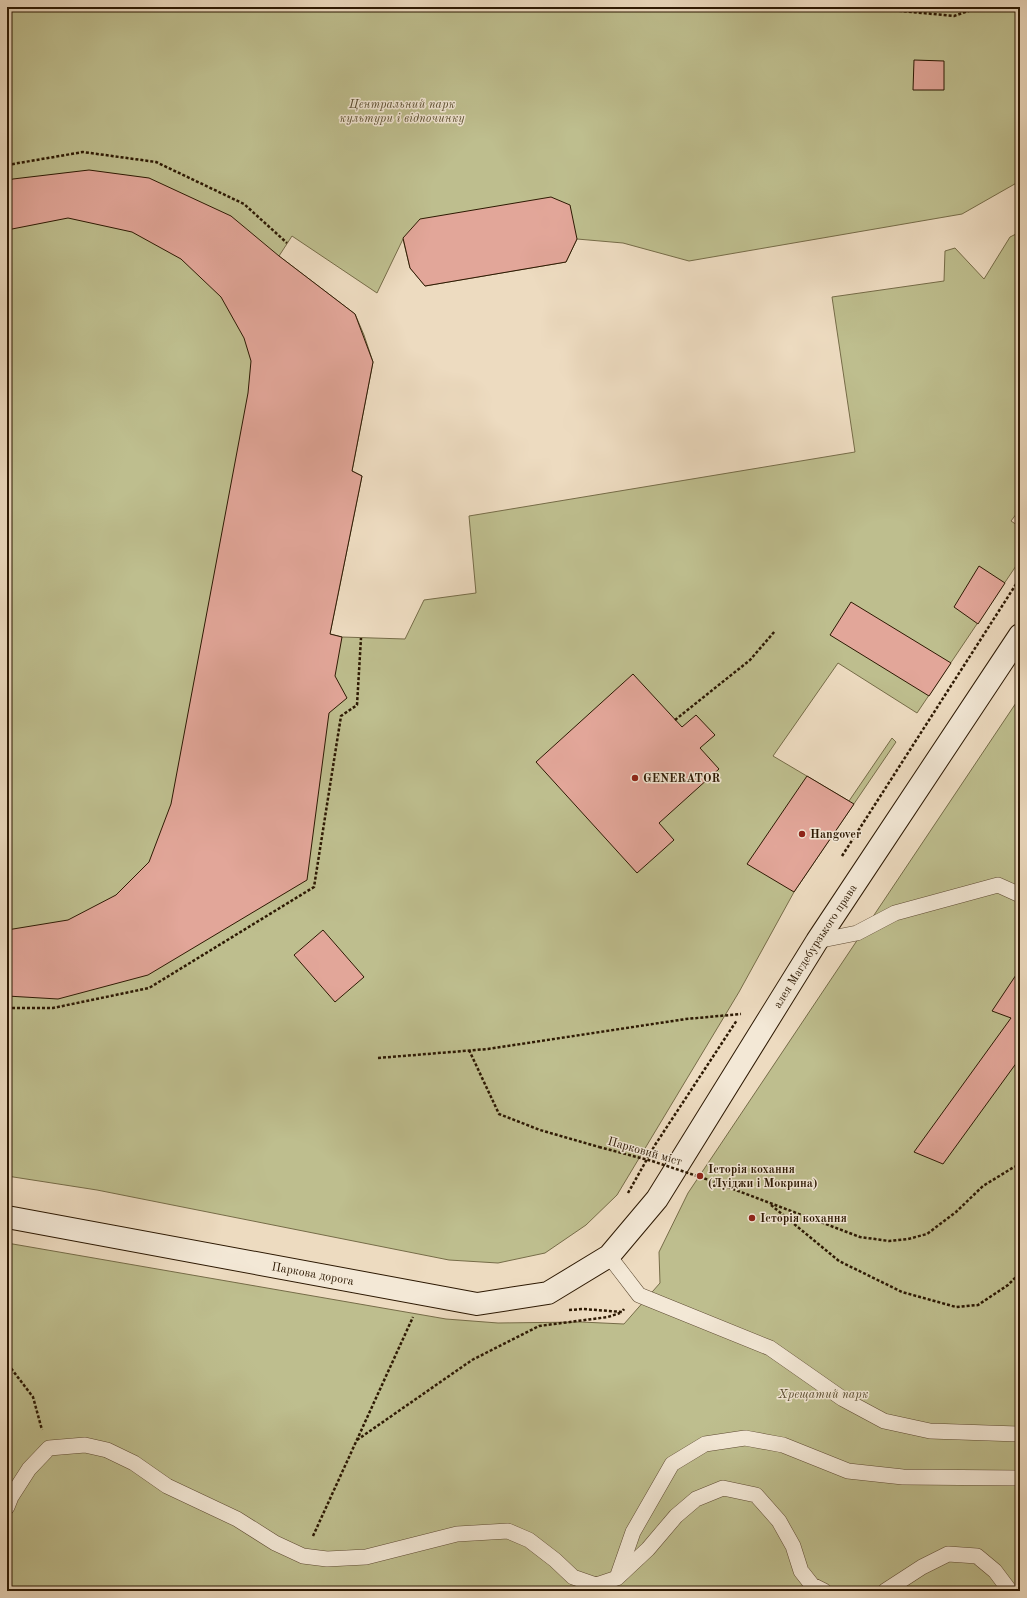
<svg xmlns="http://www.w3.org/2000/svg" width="1027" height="1598" viewBox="0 0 1027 1598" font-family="'Old Standard TT',serif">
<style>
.green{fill:#bebe8e;stroke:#766c48}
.building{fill:#e2a699;stroke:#2d1903}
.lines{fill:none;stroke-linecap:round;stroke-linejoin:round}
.lane-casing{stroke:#5d4a32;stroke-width:16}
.secondary-casing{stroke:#2d1903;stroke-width:24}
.path{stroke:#2d1903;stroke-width:2.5;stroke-dasharray:3 2;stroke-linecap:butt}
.lane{stroke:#f3e8d6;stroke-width:15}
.secondary{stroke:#f3e8d6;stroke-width:22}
.path-bridge{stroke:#2d1903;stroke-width:2.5;stroke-dasharray:3 2;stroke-linecap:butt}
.poi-dot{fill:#8f2418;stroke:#f3e8d6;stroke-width:1.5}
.labels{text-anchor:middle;stroke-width:3;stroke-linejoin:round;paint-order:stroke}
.park-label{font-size:12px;font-style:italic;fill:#584b2d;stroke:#f3e8d6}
.poi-label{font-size:12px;font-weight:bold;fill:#2d1903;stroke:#f3e8d6;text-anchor:start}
.street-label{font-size:12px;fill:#2d1903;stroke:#f3e8d6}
</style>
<rect width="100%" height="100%" fill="#eddbc0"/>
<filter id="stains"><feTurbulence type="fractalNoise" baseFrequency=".005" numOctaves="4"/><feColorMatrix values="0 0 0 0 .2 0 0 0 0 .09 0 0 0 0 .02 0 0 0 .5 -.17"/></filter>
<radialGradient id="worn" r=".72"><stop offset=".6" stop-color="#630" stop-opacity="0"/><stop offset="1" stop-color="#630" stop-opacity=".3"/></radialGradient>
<g class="green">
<path d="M7,7H1020V181L962,214L689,261L623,243L577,239L566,262L425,286L410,268L403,239L377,293L292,236L279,256L355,314L364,335L373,362L352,471L362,476L330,634L342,637L405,639L424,600L476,593L469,516L855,452L832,297L944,281L945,251L955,248L984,279L1010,237L1020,232V509L1011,521L1020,527V560L917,713L838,663L773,756L849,801L892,738L896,742L794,892L739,992L617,1195L586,1225L545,1253L498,1263L449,1260L97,1190L7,1176Z"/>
<path d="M1020,697V1591H7V1243L446,1319L498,1323L581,1322L624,1324L660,1283L659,1252L688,1193Z"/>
</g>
<g class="building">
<path d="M914,60L944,61V90H913Z"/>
<path d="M89,170L149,178L231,216L279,256L355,314L373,362L352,471L362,476L330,634L342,637L335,676L347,698L329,713L307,880L148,975L58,999L7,996V930L68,920L116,895L149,862L171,804L248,393L251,361L244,338L221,297L181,259L132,232L68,218L7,230V181L13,179Z"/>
<path d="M551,197L570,205L577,239L566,262L425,286L410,268L403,238L420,219Z"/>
<path d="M979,566L1005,583L978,624L954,607Z"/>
<path d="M851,602L951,663L929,696L830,635Z"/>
<path d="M633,674L682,727L696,715L715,735L700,748L719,769L659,823L674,840L637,873L536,762Z"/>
<path d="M807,776L854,804L794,892L747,864Z"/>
<path d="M323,930L364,977L335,1002L294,955Z"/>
<path d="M1020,969V1058L943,1164L914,1152L1011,1018L992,1011Z"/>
</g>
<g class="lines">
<defs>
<g id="lane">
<path d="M817,941L857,933L895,913L998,885L1020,895"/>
<path d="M609,1256L639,1295L770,1348L843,1399L884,1421L930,1431L1020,1434"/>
<path d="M7,1507L11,1497L29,1469L49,1448L85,1445L107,1450L134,1463L167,1486L237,1519L275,1543L303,1556L327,1559L366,1557L457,1534L508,1531L529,1540L555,1560L573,1577L596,1585L617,1578L648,1549L676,1516L696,1499L723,1488L756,1495L779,1521L793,1546L801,1571L812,1585L824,1591"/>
<path d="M618,1575L633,1532L672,1464L705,1444L745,1438L783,1445L848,1471L903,1477L1020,1478"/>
<path d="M885,1591L922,1567L948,1554L977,1556L995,1571L1010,1591"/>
</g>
<g id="secondary">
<path id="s1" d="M7,1217L477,1304L548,1293L609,1256L657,1199L817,941L1020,635"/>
</g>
</defs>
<use href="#lane" class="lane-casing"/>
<use href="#secondary" class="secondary-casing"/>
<g class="path">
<path d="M859,7L954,16L980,7"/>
<path d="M7,165L83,152L156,162L244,204L287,243"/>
<path d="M675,720L750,660L775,631"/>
<path d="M842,856L1020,578"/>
<path d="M7,1008H53L149,988L314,887L341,716L357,705L361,638"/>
<path d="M469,1050L499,1114L540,1130L599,1147"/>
<path d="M378,1058L488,1049L686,1019L741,1014"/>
<path d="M709,1180L860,1237L889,1241L908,1239L927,1234L956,1212L983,1186L1014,1167L1020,1165"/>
<path d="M628,1193L655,1145L737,1020"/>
<path d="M771,1205L839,1261L902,1292L956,1307L978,1305L1008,1285L1020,1273"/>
<path d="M569,1310L583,1309L622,1312L624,1309"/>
<path d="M7,1366L10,1367L33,1397L42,1430"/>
<path d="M357,1440L472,1360L539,1326L608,1317L620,1313"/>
<path d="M313,1536L413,1317"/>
</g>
<use href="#lane" class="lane"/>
<use href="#secondary" class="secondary"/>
<path class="path-bridge" d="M599,1147L652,1161L709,1180"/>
</g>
<g class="poi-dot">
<circle cx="635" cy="778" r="4"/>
<circle cx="802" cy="834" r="4"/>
<circle cx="700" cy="1176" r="4"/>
<circle cx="752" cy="1218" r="4"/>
</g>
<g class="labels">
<g class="park-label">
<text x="402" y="108">Центральний парк<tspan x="402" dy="14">культури і відпочинку</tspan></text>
<text x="823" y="1398">Хрещатий парк</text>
</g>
<g class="poi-label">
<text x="643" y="782">GENERATOR</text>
<text x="810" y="838">Hangover</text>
<text x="708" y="1173">Історія кохання<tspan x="708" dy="14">(Луіджи і Мокрина)</tspan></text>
<text x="760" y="1222">Історія кохання</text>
</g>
<g class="street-label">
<text dy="4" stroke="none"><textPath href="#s1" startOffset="994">алея Магдебурзького права</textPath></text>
<text transform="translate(645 1151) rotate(16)" y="4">Парковий міст</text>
<text dy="4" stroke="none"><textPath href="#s1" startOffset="311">Паркова дорога</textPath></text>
</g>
</g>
<rect width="1027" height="1598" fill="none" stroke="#eddbc0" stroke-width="24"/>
<rect x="8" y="8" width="1011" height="1582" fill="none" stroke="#2d1903" stroke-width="2"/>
<rect x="12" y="12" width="1003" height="1574" fill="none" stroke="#2d1903"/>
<rect width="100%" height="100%" filter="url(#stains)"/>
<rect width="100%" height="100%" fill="url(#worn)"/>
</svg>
